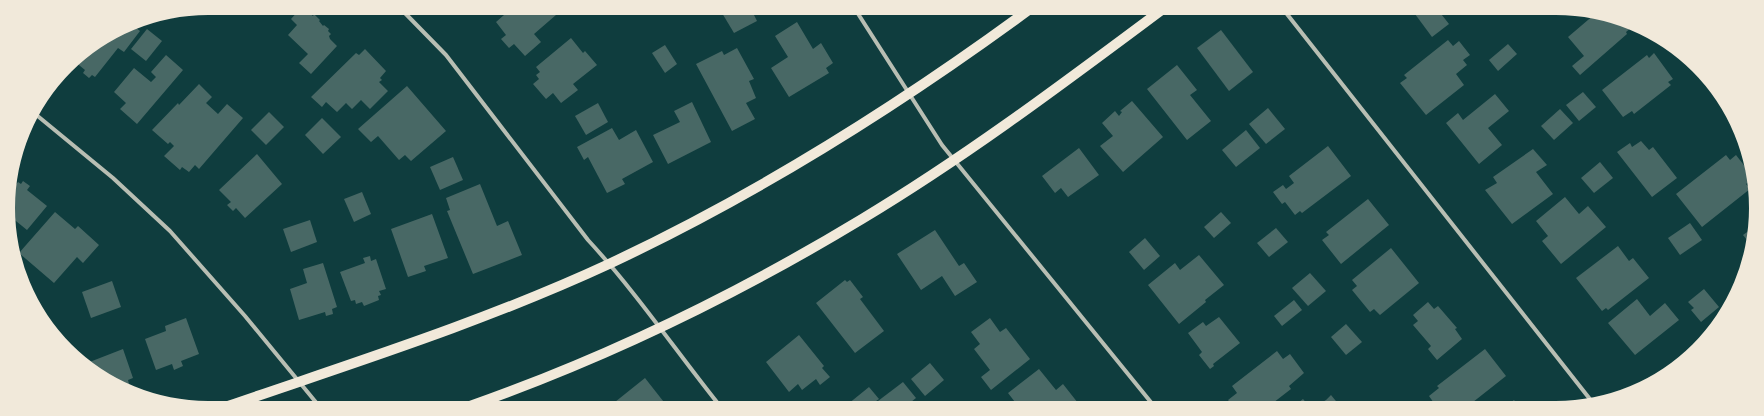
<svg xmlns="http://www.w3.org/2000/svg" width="1764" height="416" viewBox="0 0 1764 416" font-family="'Fira Sans Condensed',sans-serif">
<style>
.building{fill:#486865}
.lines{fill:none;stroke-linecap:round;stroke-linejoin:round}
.minor{stroke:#b8beb3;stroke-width:4}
.primary{stroke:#f1e9da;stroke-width:10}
</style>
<rect width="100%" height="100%" fill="#0f3d3e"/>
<g class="building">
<path d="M301,8L308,14L309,13L313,16L314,14L320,20L319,21L323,26L324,25L329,29L328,31L331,34L329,36L330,39L337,46L311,74L299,63L308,54L288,35L297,25L291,19Z"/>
<path d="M512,8H550L556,15L534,34L541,42L525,56L514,44L509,48L501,39L506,35L496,22Z"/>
<path d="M730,9H751L757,21L734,33L722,13Z"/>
<path d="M1412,10H1438L1449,24L1432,37Z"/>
<path d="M1595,14L1632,27L1626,32L1627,34L1580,75L1572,66L1584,56L1568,37Z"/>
<path d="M797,22L813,49L821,43L833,63L826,68L829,73L789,97L771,68L788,57L775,36Z"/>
<path d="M131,24L140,31L124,52L118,48L95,77L92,75L89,78L83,73L85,70L74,61L76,58Z"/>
<path d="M147,29L162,41L146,61L131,49Z"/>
<path d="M1221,30L1253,72L1229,91L1197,48Z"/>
<path d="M571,38L583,53L585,51L597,65L573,84L578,90L561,103L553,93L546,99L533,84L539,79L536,75L540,72L536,67Z"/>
<path d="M1448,40L1453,46L1459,41L1470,55L1463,60L1467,65L1456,74L1464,85L1426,115L1400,83L1407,78L1404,75Z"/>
<path d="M1508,44L1517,54L1498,71L1489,60Z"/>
<path d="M665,45L677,64L665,73L652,53Z"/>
<path d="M737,48L754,79L749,81L756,98L746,103L755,119L732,131L696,64L722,51L724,55Z"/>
<path d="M365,49L386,71L380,78L382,80L379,82L388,91L370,109L361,100L352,109L346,103L337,112L326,102L322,107L311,97L356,53L359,55Z"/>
<path d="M1654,53L1673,79L1668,82L1671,85L1634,114L1632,111L1623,117L1602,90L1647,55L1649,58Z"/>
<path d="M166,55L183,70L137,124L120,109L126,103L114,92L134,68L151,82L156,77L151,72Z"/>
<path d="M1177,65L1197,90L1190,95L1211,121L1187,140L1147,89Z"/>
<path d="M199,84L212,97L206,103L218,114L227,104L243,118L199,169L195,165L189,172L182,167L180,170L164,156L174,146L170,142L168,144L152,130L178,103L179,105Z"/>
<path d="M407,86L446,131L411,161L405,155L399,160L378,136L371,142L358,129Z"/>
<path d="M1583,92L1596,107L1579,121L1566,105Z"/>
<path d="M1495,94L1509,111L1488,128L1502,145L1479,164L1446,123L1458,113L1463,120Z"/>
<path d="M1132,101L1163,137L1123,172L1100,146L1113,136L1102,123L1115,111L1119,116L1122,112L1120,111Z"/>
<path d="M692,102L711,142L668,164L653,135L680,122L674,111Z"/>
<path d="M598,103L608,122L586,135L575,116Z"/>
<path d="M1268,108L1285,129L1266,144L1249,124Z"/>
<path d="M1560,109L1573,123L1554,140L1541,126Z"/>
<path d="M269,112L284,127L266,145L251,130Z"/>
<path d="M322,118L341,137L323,154L305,135Z"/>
<path d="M612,128L619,140L636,130L653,162L622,179L625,184L607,193L588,157L584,160L577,147Z"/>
<path d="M1246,130L1260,148L1236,167L1222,150Z"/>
<path d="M1641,141L1649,150L1653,147L1677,178L1652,197L1617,152L1630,143L1632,147Z"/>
<path d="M1328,146L1351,176L1302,213L1300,211L1295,215L1285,202L1282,204L1273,192L1283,185L1286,189L1294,183L1289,176Z"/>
<path d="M1079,148L1099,175L1068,197L1061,188L1055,193L1042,176Z"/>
<path d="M1533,149L1547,165L1536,172L1553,194L1512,224L1485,190L1497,183L1493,177Z"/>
<path d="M257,154L282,184L245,218L236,208L233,211L227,205L231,202L219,190Z"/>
<path d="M1726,155L1730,160L1736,155L1750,173L1751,180L1746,184L1750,189L1702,227L1676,194Z"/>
<path d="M453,157L463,180L440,190L430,167Z"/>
<path d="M1600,162L1613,178L1594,193L1581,178Z"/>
<path d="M23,181L30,186L27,190L47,206L27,230L11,217L8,195L18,182L21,184Z"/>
<path d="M480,184L497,226L508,221L522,255L473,274L447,211L450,210L446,198Z"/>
<path d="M362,192L371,214L354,222L344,199Z"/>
<path d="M1565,197L1579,214L1588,206L1606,227L1561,264L1542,241L1548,236L1536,221Z"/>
<path d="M1368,199L1389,225L1341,264L1322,240L1329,235L1326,232Z"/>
<path d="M55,212L75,229L78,226L99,245L83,263L77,257L54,283L19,253Z"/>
<path d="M1221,212L1231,223L1214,238L1204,227Z"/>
<path d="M432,214L448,258L424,266L426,271L408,277L391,229Z"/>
<path d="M310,220L317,242L291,252L283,229Z"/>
<path d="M1690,223L1702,240L1680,255L1668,238Z"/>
<path d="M1754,227V234L1751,245L1743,235Z"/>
<path d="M1276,228L1288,242L1269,257L1257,243Z"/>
<path d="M935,230L959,266L964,263L977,282L955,296L942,276L921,290L897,254Z"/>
<path d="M1145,238L1160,256L1144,270L1129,252Z"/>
<path d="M1618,246L1629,261L1633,258L1649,278L1608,310L1606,308L1602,311L1576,278Z"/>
<path d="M1391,248L1419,283L1380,315L1374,309L1370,312L1352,290L1357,286L1352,280Z"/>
<path d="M1199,255L1224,285L1205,300L1206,302L1179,324L1148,285L1175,263L1180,270Z"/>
<path d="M370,256L371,261L376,259L386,289L379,291L381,295L378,296L379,300L364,306L362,302L356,304L355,300L351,301L340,272L365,263L363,258Z"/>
<path d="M323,263L337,307L332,309L333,314L326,316L325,312L299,320L290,289L307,283L303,269Z"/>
<path d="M1310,273L1326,291L1308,306L1292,288Z"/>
<path d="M845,280L847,282L850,280L863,297L860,299L884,331L855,353L816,303Z"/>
<path d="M112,281L121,307L91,318L82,292Z"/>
<path d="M1704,289L1719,307L1701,322L1691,310L1694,308L1688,302Z"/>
<path d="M1637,299L1650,316L1665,303L1679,320L1635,355L1608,323Z"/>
<path d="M1294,300L1302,310L1282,326L1274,316Z"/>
<path d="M1428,302L1434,309L1438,306L1457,328L1455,329L1462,339L1437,360L1428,349L1431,346L1413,325L1418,321L1413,315Z"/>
<path d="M1219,317L1240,343L1213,364L1214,366L1210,369L1199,355L1202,352L1188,333L1203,322L1206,326Z"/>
<path d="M186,318L199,354L181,361L183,366L174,370L172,364L156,370L145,339L166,331L165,326Z"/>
<path d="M990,318L1000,332L1006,328L1030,359L991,390L981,377L990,370L974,349L980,344L971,332Z"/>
<path d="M1346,324L1362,342L1346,355L1331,337Z"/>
<path d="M799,335L824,366L822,368L830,377L820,385L816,379L802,390L798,384L789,392L766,362Z"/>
<path d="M1700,341L1702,343L1697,350L1685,359L1683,356Z"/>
<path d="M123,349L133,378L128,380L129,384L122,386L119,382L115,384L108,381L87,363Z"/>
<path d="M1485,349L1506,376L1468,406H1436L1429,396L1439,388L1437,386Z"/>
<path d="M1277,351L1283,359L1290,354L1304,373L1289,386L1291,389L1269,406L1267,404L1264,406H1233L1228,400L1237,393L1232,386Z"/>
<path d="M930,363L944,380L925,396L911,379Z"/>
<path d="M1039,369L1056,390L1063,384L1078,403L1074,406H1018L1008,393Z"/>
<path d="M645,378L667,406H610Z"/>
<path d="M903,382L916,398L906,406H882L878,401Z"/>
<path d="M869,387L879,399L869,406H850L848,404Z"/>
<path d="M1331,395L1340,406H1316L1326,400Z"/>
<path d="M1303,399L1309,406H1289L1292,403L1294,406Z"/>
<path d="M1514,400L1519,406H1506Z"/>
</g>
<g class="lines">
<g class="minor">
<path d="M400,8L446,55L588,240C636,292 676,351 720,406"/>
<path d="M855,9L942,145L1154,406"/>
<path d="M1283,9L1593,403"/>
<path d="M34,113L113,178L170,231L245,316L319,406"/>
</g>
<g class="primary">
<path d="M228,406C356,362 486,321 609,264C758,194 898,106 1030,9"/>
<path d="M470,406C606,358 738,294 862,219C967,156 1065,82 1163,9"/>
</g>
</g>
<path d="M0 0H1764V416H0ZM208 15H1556A193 193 0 0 1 1749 208V208A193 193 0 0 1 1556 401H208A193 193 0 0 1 15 208V208A193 193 0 0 1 208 15Z" fill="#f1e9da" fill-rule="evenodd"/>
</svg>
